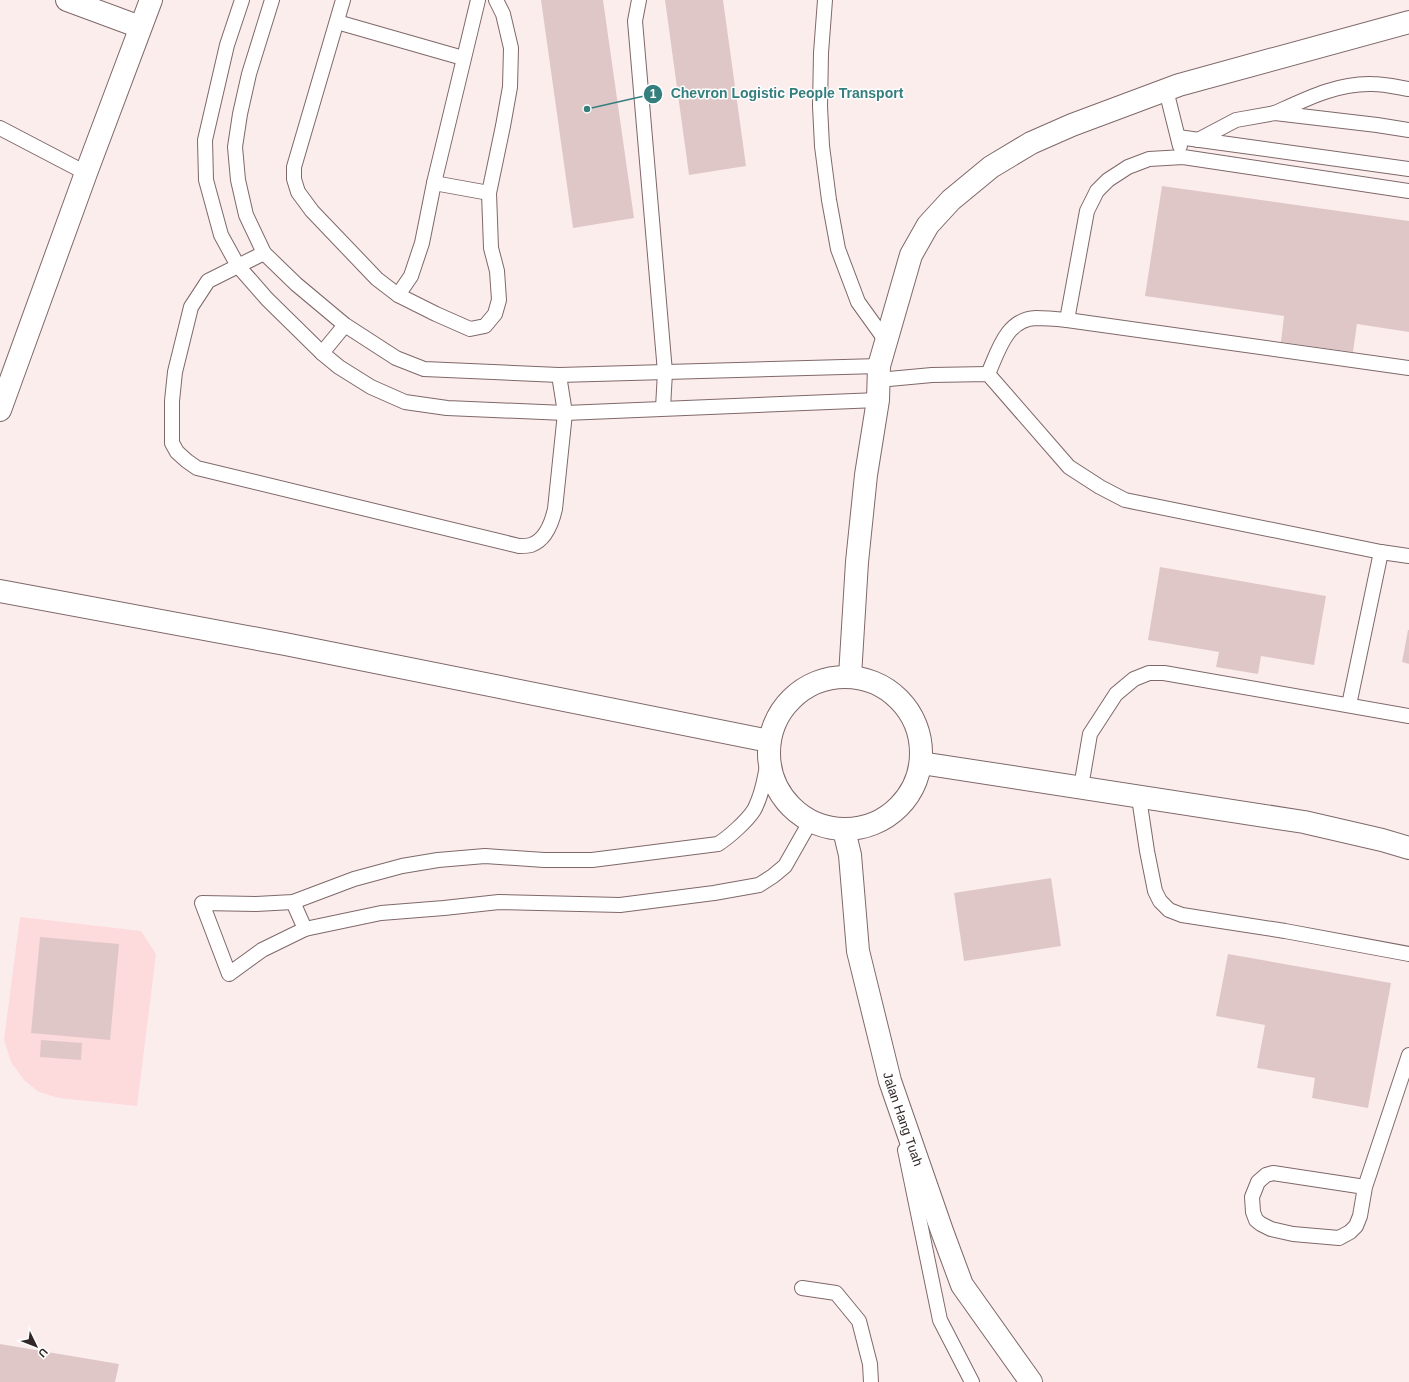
<svg xmlns="http://www.w3.org/2000/svg" width="1409" height="1382" viewBox="0 0 1409 1382" font-family="Arial,sans-serif">
<style>
.built{fill:#fddadb}
.building{fill:#e0c7c7}
.lines{fill:none;stroke-linecap:round;stroke-linejoin:round}
.service-casing{stroke:#7f6869;stroke-width:16}
.minor-casing{stroke:#7f6869;stroke-width:24}
.tertiary-casing{stroke:#7f6869;stroke-width:24}
.service{stroke:#fff;stroke-width:14}
.minor{stroke:#fff;stroke-width:22}
.tertiary{stroke:#fff;stroke-width:22}
.labels{text-anchor:middle;stroke-width:3;stroke-linejoin:round;paint-order:stroke}
.street-label{font-size:13px;fill:#312727;stroke:#fefefe}
.leader{fill:none;stroke:#357e7e;stroke-width:1.5}
.callout-dot{fill:#357e7e;stroke:#fefefe;stroke-width:1.5}
.mark-label{font-size:12px;text-anchor:middle;font-weight:bold;fill:#fff}
.callout-label{font-size:14px;text-anchor:middle;font-weight:bold;fill:#357e7e;stroke:#fefefe;stroke-width:3;stroke-linejoin:round;paint-order:stroke}
</style>
<rect width="100%" height="100%" fill="#fceded"/>
<path class="built" d="M20,917L141,931L156,954L137,1106L59,1098L39,1092L24,1080L11,1062L4,1040Z"/>
<g class="building">
<path d="M541,0H603L634,218L573,228Z"/>
<path d="M665,0H723L746,166L689,175Z"/>
<path d="M1162,186L1409,221V332L1357,324L1353,352L1281,342L1284,316L1145,296Z"/>
<path d="M1160,567L1326,596L1314,665L1261,656L1258,674L1216,667L1219,652L1148,640Z"/>
<path d="M1408,630H1409V664L1402,662Z"/>
<path d="M1051,878L1061,946L964,961L954,893Z"/>
<path d="M40,937L119,944L110,1040L31,1033Z"/>
<path d="M1228,954L1391,983L1368,1108L1312,1098L1315,1078L1257,1068L1265,1025L1216,1016Z"/>
<path d="M41,1040L82,1043L81,1060L40,1057Z"/>
<path d="M0,1344L119,1364L115,1382H0Z"/>
</g>
<g class="lines">
<defs>
<g id="service">
<path d="M242,0L227,45L205,140L206,180L221,235L238,266L267,299L322,353L339,367L371,387L405,402L447,408L565,413L878,400"/>
<path d="M272,0L249,74L240,114L235,147L238,180L246,215L264,253L296,284L345,325L396,358L424,369L559,375L879,366"/>
<path d="M343,0L294,167V179L298,192L312,211L377,279L398,295L436,314L470,329L485,326L495,314L499,300L497,271L491,248L489,193L503,126L510,87L511,48L503,14L496,0"/>
<path d="M639,0L635,21L665,372L663,408"/>
<path d="M825,0L821,53L820,106L822,146L829,200L838,249L858,302L886,341"/>
<path d="M337,22L463,58"/>
<path d="M1166,90L1180,146"/>
<path d="M1275,113C1306,99 1337,83 1372,84C1384,84 1397,87 1409,89"/>
<path d="M0,128L86,173"/>
<path d="M1178,137L1409,169"/>
<path d="M1198,140L1236,120L1275,113L1377,125L1409,130"/>
<path d="M434,183L489,193"/>
<path d="M264,253L208,281L191,307L175,372L172,401V443L177,452L187,461L197,468L519,546C523,546 528,546 531,545C546,540 552,522 555,509L565,413L559,375"/>
<path d="M398,295L411,276L422,243L434,183L478,0"/>
<path d="M1067,320L1087,211L1097,191L1108,180L1128,167L1149,159L1183,157L1409,191"/>
<path d="M322,353L345,325"/>
<path d="M988,374C998,352 1006,319 1036,318C1046,318 1057,319 1067,320L1409,368"/>
<path d="M878,380L932,375L988,374L1069,467L1100,487L1125,500L1381,552L1409,556"/>
<path d="M1349,705L1381,552"/>
<path d="M768,759C766,773 761,797 754,810C747,821 729,837 718,844L592,860H544L485,856L438,860L402,866L354,879L293,902L256,904L202,903L229,974L262,950L305,929L381,913L444,908L499,902L620,905L714,893L759,885L773,876L785,866L810,822"/>
<path d="M1081,787L1090,734L1116,694L1134,679L1149,673H1164L1409,716"/>
<path d="M1139,798L1147,851L1155,891L1160,901L1169,910L1182,915L1285,931L1409,954"/>
<path d="M293,902L305,929"/>
<path d="M905,1150L940,1320L972,1382"/>
<path d="M1365,1187L1273,1173L1266,1175L1258,1182L1252,1197L1253,1212L1256,1220L1261,1224L1271,1229L1293,1234L1339,1238L1350,1232L1356,1226L1360,1216L1365,1187L1409,1055"/>
<path d="M802,1288L836,1293L859,1321L870,1364L871,1382"/>
</g>
<g id="minor">
<path d="M67,0L140,27"/>
<path d="M0,410L86,173L151,0"/>
<path id="s1" d="M844,830L850,855L858,951L890,1081L942,1231L962,1285L1031,1382"/>
</g>
<g id="tertiary">
<path d="M0,591L285,644L769,741"/>
<path d="M850,676L857,562L866,475L878,400L879,366L911,255L928,225L951,200L991,167L1031,143L1072,125L1179,85L1409,22"/>
<circle cx="845" cy="753" r="76"/>
<path d="M921,763L1304,822L1382,840L1409,848"/>
</g>
</defs>
<use href="#service" class="service-casing"/>
<use href="#minor" class="minor-casing"/>
<use href="#tertiary" class="tertiary-casing"/>
<use href="#service" class="service"/>
<use href="#minor" class="minor"/>
<use href="#tertiary" class="tertiary"/>
</g>
<g class="labels">
<g class="street-label">
<text dy="5" stroke="none"><textPath href="#s1" startOffset="296">Jalan Hang Tuah</textPath></text>
</g>
</g>
<path class="leader" d="M587 109L653 94"/>
<g class="callout-dot">
<circle cx="587" cy="109" r="4"/>
<circle cx="653" cy="94" r="10"/>
</g>
<g class="mark-label">
<text x="653" y="98">1</text>
</g>
<g class="callout-label">
<text x="787" y="98">Chevron Logistic People Transport</text>
</g>
<g transform="translate(36 1346) rotate(133)" stroke="#fefefe" stroke-width="3" paint-order="stroke">
<path d="M0-3L7 15L0 10L-7 15Z" fill="#312727"/>
<text y="-6" font-size="11" font-weight="bold" text-anchor="middle" fill="#312727">U</text>
</g>
</svg>
